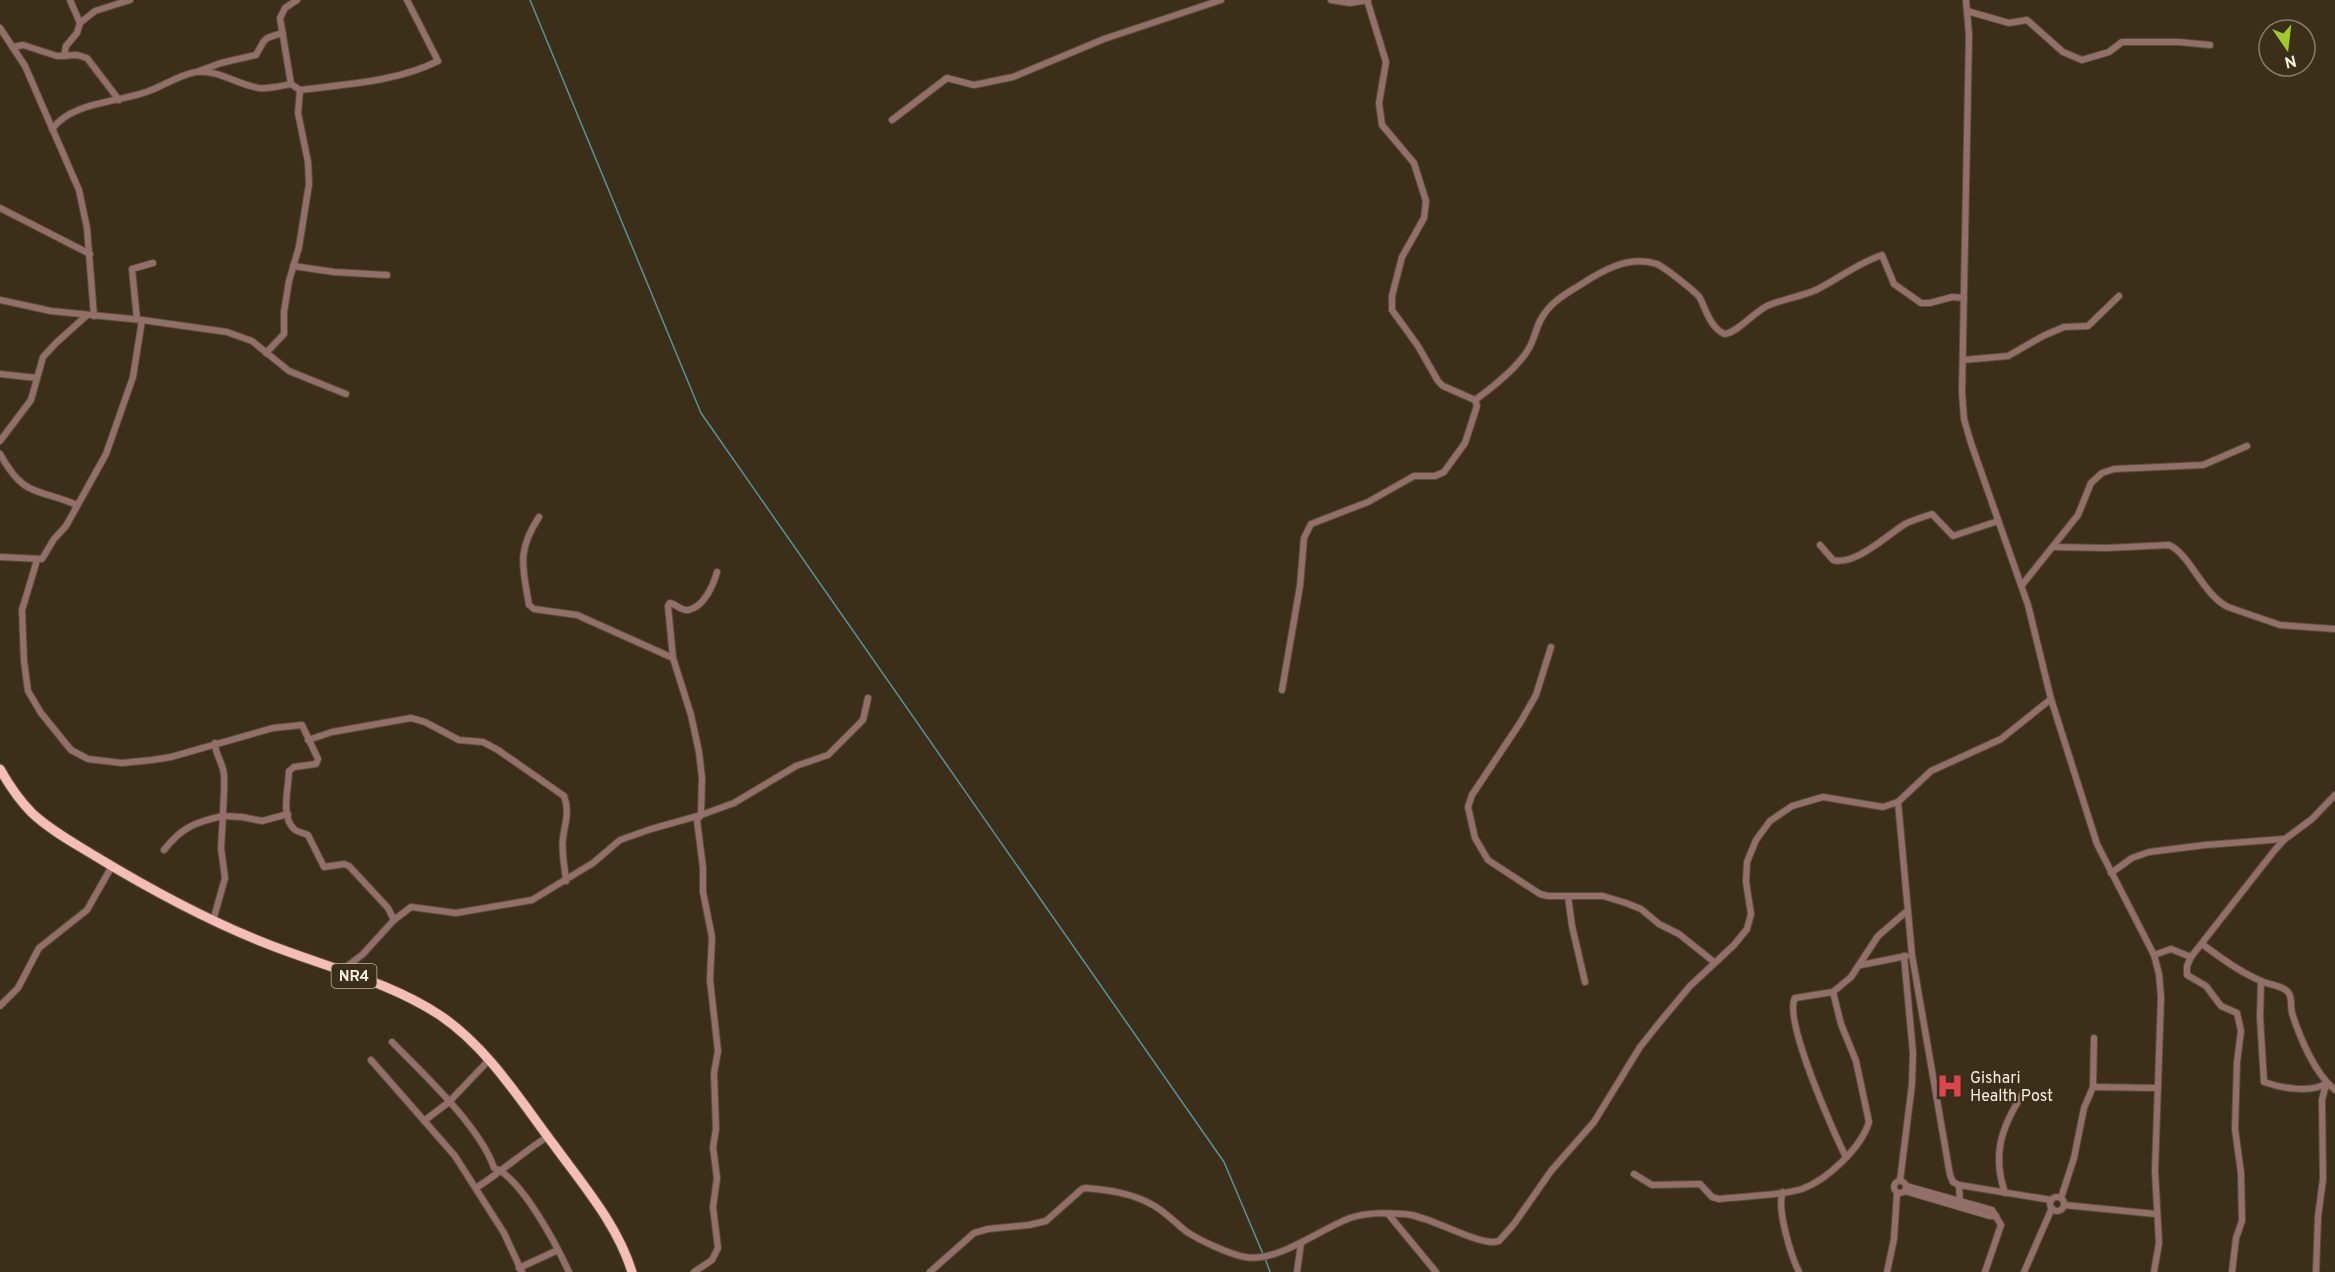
<svg xmlns="http://www.w3.org/2000/svg" width="2335" height="1272" viewBox="0 0 2335 1272" font-family="Overpass,sans-serif">
<style>
.lines{fill:none;stroke-linecap:round;stroke-linejoin:round}
.stream{stroke:#56939a;stroke-width:1.5}
.minor-casing{stroke:#5a4e3a;stroke-width:8}
.trunk-casing{stroke:#5a4e3a;stroke-width:11}
.minor{stroke:#926f69;stroke-width:6}
.trunk{stroke:#f4beb6;stroke-width:9}
.labels{text-anchor:middle;stroke-width:4.5;stroke-linejoin:round;paint-order:stroke}
.shield{fill:#3c2f1a;stroke:#c0b6a7;stroke-width:1.5}
.shield-label{font-size:15px;font-weight:bold;fill:#f8f0e3}
.poi-label{font-size:16px;fill:#f8f0e3;stroke:#3c2f1a;text-anchor:start}
</style>
<rect width="100%" height="100%" fill="#3c2f1a"/>
<g class="lines">
<g class="stream">
<path d="M530,0L701,413L1224,1162L1263,1254"/>
<path d="M1265,1258L1270,1272"/>
</g>
<defs>
<g id="minor">
<path d="M1331,0L1350,3L1368,0"/>
<path d="M1966,0L1969,35L1962,392L1964,419L1971,443L2028,605L2051,699L2097,844L2154,955L2159,974L2161,997L2155,1171L2159,1243L2154,1272"/>
<path d="M1967,11L2009,23L2027,20L2063,52L2082,60L2109,52L2122,42H2179L2210,45"/>
<path d="M80,23L95,11L130,0"/>
<path d="M0,28L25,66L79,190L87,228L94,316"/>
<path d="M13,47L23,45L57,56L77,55L87,58L119,100"/>
<path d="M64,56L66,46L77,33L80,23L70,0"/>
<path d="M199,71L221,63L256,55C266,38 261,39 283,33"/>
<path d="M300,90C346,84 396,82 438,61L407,0"/>
<path d="M892,120L947,78L974,85L1013,77L1104,39L1221,0"/>
<path d="M52,129C73,101 118,103 149,91C165,85 179,75 196,72C218,69 238,85 259,88C269,89 280,86 291,84"/>
<path d="M0,208L90,254"/>
<path d="M293,266L334,272L387,275"/>
<path d="M0,300L51,311L142,320L227,332L252,341L289,371L346,394"/>
<path d="M137,319L132,269L153,263"/>
<path d="M266,353L284,334V312L289,281L299,247L309,184L308,162L298,113L300,90L291,84L280,18L285,8L297,0"/>
<path d="M1963,360L2008,356L2043,336L2064,327L2088,326L2119,296"/>
<path d="M0,374L37,378"/>
<path d="M1475,400C1493,387 1516,369 1528,350C1537,335 1535,324 1548,309C1557,298 1569,292 1580,285C1603,270 1629,255 1657,264C1664,267 1696,292 1700,298C1706,310 1711,329 1725,334C1738,332 1753,313 1767,306C1782,299 1800,297 1816,290C1838,279 1858,263 1882,255L1894,284L1921,303H1930L1952,297L1964,298"/>
<path d="M0,441L31,400L43,357L56,343L86,316"/>
<path d="M0,454C24,498 37,488 77,505"/>
<path d="M539,517C516,552 523,567 529,605L534,609L577,615L673,658"/>
<path d="M1820,545L1833,560C1855,566 1886,536 1905,524C1913,520 1923,517 1932,514L1953,536L1998,521"/>
<path d="M2054,547L2106,548L2169,545C2190,554 2203,595 2228,607L2280,625L2335,629"/>
<path d="M0,557L42,559L54,539L66,526L106,454L133,377L142,320"/>
<path d="M37,560L22,610L24,661L28,691L41,713L71,750L88,759L122,763L152,760L171,757L273,728L302,725L318,759L316,764L294,767L289,771C289,787 280,816 294,829C297,832 304,833 308,835L324,867L344,864L349,866L388,908L394,920"/>
<path d="M2022,585L2078,515L2091,483L2102,473L2114,469L2203,465L2247,446"/>
<path d="M1551,647L1536,695L1520,723L1472,795L1468,807L1475,838L1488,860L1540,894L1548,896H1603L1626,903L1641,909L1659,924L1679,934L1714,962"/>
<path d="M1282,690L1300,586L1304,538L1311,524L1368,502L1414,476H1435L1444,472L1465,443L1477,406L1475,400L1443,386L1438,381L1418,346L1392,310V296L1402,257L1424,218L1426,201L1414,163L1382,125L1379,103L1386,62L1367,0"/>
<path d="M308,740L332,732L411,718L425,722L459,740L483,742L498,750L564,796C570,812 565,822 563,838C561,852 565,867 566,881"/>
<path d="M1898,802L1912,955L1950,1175L1953,1182L1959,1185L2051,1200"/>
<path d="M164,850C181,828 195,822 223,816C223,803 225,789 224,776C224,764 215,755 215,743"/>
<path d="M2111,873L2132,858L2149,852L2205,845L2284,839"/>
<path d="M1568,896L1572,926L1585,982"/>
<path d="M213,921L225,878L221,848L223,816L242,817L262,821L288,814"/>
<path d="M2202,944C2221,958 2240,972 2261,981C2269,985 2281,985 2287,991C2293,996 2290,1006 2292,1013C2300,1038 2315,1074 2335,1090"/>
<path d="M2154,955L2171,949L2191,957L2274,851L2285,839L2312,819L2335,795"/>
<path d="M2191,957L2187,966V975L2206,986L2221,1006L2237,1013L2241,1031L2237,1062L2235,1129L2241,1173L2242,1221L2236,1238L2232,1272"/>
<path d="M1861,965L1906,956"/>
<path d="M341,971L363,954L394,920L411,907L456,913L532,900L593,863L620,840L651,829L701,815L734,803L796,766L828,755L863,720L868,698"/>
<path d="M2261,981L2260,1017L2264,1082C2280,1088 2310,1093 2325,1084"/>
<path d="M1833,992L1795,998C1783,1019 1834,1134 1846,1157"/>
<path d="M0,1006L18,988L39,948L87,910L112,866"/>
<path d="M392,1042C423,1073 481,1128 494,1168C521,1177 557,1246 569,1272"/>
<path d="M371,1060L455,1156L504,1233L522,1272"/>
<path d="M2093,1087L2158,1088"/>
<path d="M424,1121L449,1102L489,1060"/>
<path d="M1634,1174L1652,1185L1700,1184L1712,1197L1719,1199C1743,1196 1780,1196 1802,1189C1827,1180 1861,1148 1869,1122L1856,1061L1841,1024L1833,992L1851,977L1878,936L1907,911"/>
<circle cx="1900" cy="1187" r="6"/>
<path d="M1900,1181L1912,1084L1913,1053L1904,956"/>
<path d="M1959,1185L1960,1202"/>
<path d="M1906,1186L1992,1210L2001,1225L1985,1272"/>
<path d="M476,1188C501,1172 522,1153 547,1137"/>
<path d="M1905,1191L1990,1216H1996"/>
<path d="M1783,1192C1776,1207 1791,1256 1799,1272"/>
<path d="M2005,1193C1992,1155 2001,1128 2022,1095"/>
<circle cx="2057" cy="1204" r="7"/>
<path d="M2061,1198L2074,1158L2084,1108L2093,1087L2094,1038"/>
<path d="M2064,1205L2156,1214"/>
<path d="M1389,1215L1436,1272"/>
<path d="M519,1268L558,1250"/>
<path d="M694,1272L712,1260L718,1248L713,1207L717,1178L713,1147L716,1129L714,1073L718,1051L710,980L712,937L703,892V868L697,820L701,815L702,778L699,752L691,715L673,658L668,606L670,603C676,604 681,611 688,610C704,607 713,586 717,572"/>
<path d="M930,1272L974,1233L988,1229L1029,1225L1046,1221L1082,1189L1086,1188C1108,1190 1131,1193 1151,1204C1165,1211 1175,1223 1187,1232C1201,1241 1229,1254 1245,1257C1277,1263 1320,1229 1350,1218C1368,1212 1386,1213 1404,1214C1429,1215 1481,1248 1499,1241L1514,1224L1551,1171L1594,1122L1640,1047L1660,1022L1690,986L1734,945L1747,929L1751,914L1746,882L1747,862L1756,840L1770,821L1792,806L1823,797L1883,807L1898,802L1931,771L2001,739L2051,699"/>
<path d="M1297,1272L1301,1243"/>
<path d="M1887,1272L1894,1239L1897,1193"/>
<path d="M2024,1272L2052,1208"/>
<path d="M2316,1272L2318,1217L2323,1179L2322,1100L2325,1088L2328,1084"/>
</g>
<path id="trunk" d="M0,769C9,785 19,800 32,813C50,830 74,843 95,856C156,893 219,927 286,951C338,970 395,985 441,1016C488,1048 520,1100 554,1145C583,1185 617,1224 632,1272"/>
</defs>
<use href="#minor" class="minor-casing"/>
<use href="#trunk" class="trunk-casing"/>
<use href="#minor" class="minor"/>
<use href="#trunk" class="trunk"/>
</g>
<defs>
<symbol id="hospital-bare" viewBox="-9 -9 18 18"><path d="M-5-5h3v3.5h4V-5h3V5h-3V1.5h-4V5h-3Z" fill="#e0444e" stroke="#3c2f1a" stroke-width="2.5" paint-order="stroke"/></symbol>
</defs>
<g fill-rule="evenodd">
<use href="#hospital-bare" x="1931" y="1067" width="38" height="38"/>
</g>
<g class="labels">
<rect class="shield" x="331.5" y="964" width="45" height="24" rx="4.5"/>
<g class="shield-label">
<text x="354" y="981">NR4</text>
</g>
<g class="poi-label">
<text x="1970" y="1083">Gishari<tspan x="1970" dy="18">Health Post</tspan></text>
</g>
</g>
<g transform="translate(2287 48) rotate(166)"><circle r="28" fill="#3c2f1a" stroke="#877c6a" stroke-width="1.5"/>
<path d="M0-4.5L10 22L0 15L-10 22Z" fill="#9fca2c"/>
<text y="-9" font-size="16" font-weight="bold" text-anchor="middle" fill="#f8f0e3">N</text>
</g>
</svg>
